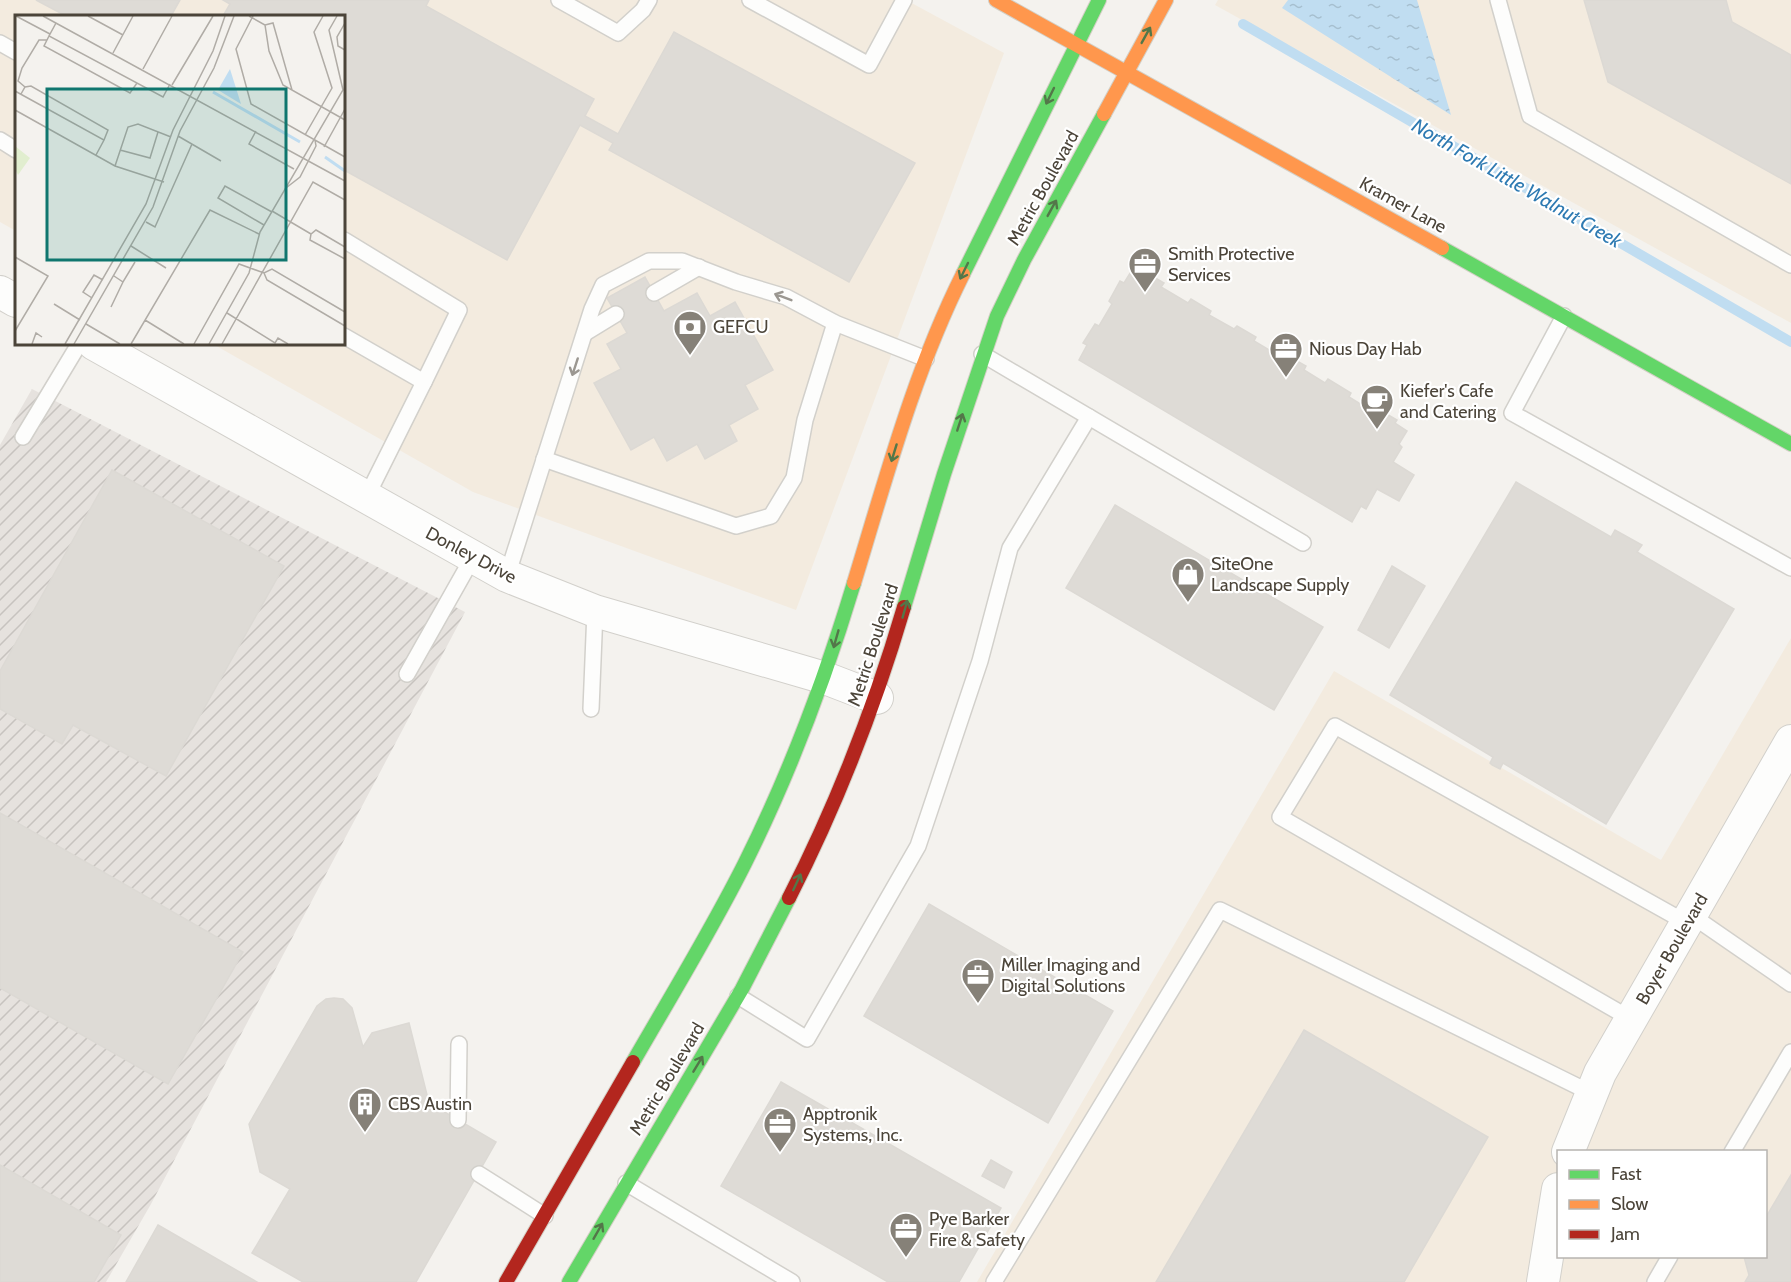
<svg xmlns="http://www.w3.org/2000/svg" width="1791" height="1282" viewBox="0 0 1791 1282" font-family="Cabin,sans-serif">
<style>
.commercial{fill:#f3ebdf;fill-rule:evenodd}
.industrial{fill:url(#industrial-furrows)}
.water{fill:url(#water-ripples)}
.lines{fill:none;stroke-linecap:round;stroke-linejoin:round}
.stream{stroke:#c0ddf1;stroke-width:10}
.building{fill:#dedbd6;stroke:#dcd9d4;stroke-width:1.5}
.lane-casing{stroke:#d2d0cb;stroke-width:18}
.street-casing{stroke:#d2d0cb;stroke-width:34}
.fast-casing{stroke:#d3cfc5;stroke-width:16}
.slow-casing{stroke:#d3cfc5;stroke-width:16}
.jam-casing{stroke:#d3cfc5;stroke-width:16}
.lane{stroke:#fdfdfc;stroke-width:15}
.street{stroke:#fdfdfc;stroke-width:32}
.fast{stroke:#63d668;stroke-width:14}
.slow{stroke:#ff974d;stroke-width:14}
.jam{stroke:#b3261e;stroke-width:14}
.oneway{stroke:#537749}
.oneway2{stroke:#9b9791}
.labels{text-anchor:middle;stroke-width:4.5;stroke-linejoin:round;paint-order:stroke}
.street-label{font-size:18px;fill:#4b4439;stroke:#fff}
.poi-label{font-size:18px;fill:#4b4439;stroke:#fff;text-anchor:start}
.water-label{font-size:20px;font-style:italic;fill:#2e7ab2;stroke:#fff}
.inset-river{fill:none;stroke:#c0ddf1;stroke-width:3}
.inset-road{fill:none;stroke:#b0aca6;stroke-width:1.5}
.view{fill:#0f766e;fill-opacity:0.15;stroke:#0f766e;stroke-width:3}
.inset-edge{fill:none;stroke:#4b4439;stroke-width:3}
</style>
<defs>
<pattern id="industrial-furrows" width="10" height="10" patternUnits="userSpaceOnUse" patternTransform="scale(1.5)"><rect width="10" height="10" fill="#e6e2de"/><path d="M-1 1l2-2M0 10L10 0M9 11l2-2" fill="none" stroke="#c7c3bf"/></pattern>
<pattern id="water-ripples" width="26" height="14" patternUnits="userSpaceOnUse" patternTransform="scale(1.5)"><rect width="26" height="14" fill="#c0ddf1"/><path d="M2 4q2-2 4 0t4 0M15 11q2-2 4 0t4 0" fill="none" stroke="#a6bfcf"/></pattern>
</defs>
<rect width="100%" height="100%" fill="#f4f2ee"/>
<g class="commercial">
<path d="M0,0H906L1004,53L796,610L473,492L213,344H344V16H16V231L0,222Z"/>
<path d="M1218,0H1791V323L1215,5Z"/>
<path d="M1791,638V1282H977L1334,671L1661,860ZM1558,1152H1766V1256H1558Z"/>
</g>
<path class="industrial" d="M32,389L465,612L151,1204L106,1282H0V445Z"/>
<path class="water" d="M1288,0H1417L1451,115L1282,8Z"/>
<g class="lines">
<path class="stream" d="M1243,24L1791,342"/>
</g>
<g class="building">
<path d="M36,0H180L171,16H66Z"/>
<path d="M223,0H429L426,6L594,99L585,116L618,134L674,32L915,163L849,282L609,150L613,143L580,125L507,260L344,170V16H223L230,4Z"/>
<path d="M1584,0H1726L1732,22L1791,55V184L1608,82Z"/>
<path d="M1132,270L1142,276L1145,272L1164,283L1161,287L1188,303L1191,299L1211,311L1209,315L1234,329L1237,326L1256,337L1254,341L1281,357L1283,353L1306,366L1304,370L1325,383L1328,379L1351,393L1349,397L1370,410L1373,406L1397,420L1395,423L1407,431L1399,444L1402,447L1393,462L1414,475L1399,501L1377,489L1366,509L1361,506L1352,522L1079,360L1087,345L1083,343L1095,324L1099,326L1112,304L1109,301L1120,281L1124,283Z"/>
<path d="M645,277L664,311L697,293L710,316L735,302L773,370L745,385L758,409L729,425L737,441L705,459L697,444L667,461L654,437L631,450L594,383L621,369L607,344L627,333L607,298Z"/>
<path d="M112,470L284,566L166,776L73,725L62,744L0,709V671Z"/>
<path d="M1516,482L1611,537L1615,530L1642,545L1637,552L1734,609L1606,824L1503,763L1500,769L1492,765L1490,763L1493,757L1390,695Z"/>
<path d="M1115,505L1323,627L1274,710L1066,588Z"/>
<path d="M1392,566L1425,586L1389,648L1358,630Z"/>
<path d="M0,813L243,952L168,1084L0,988Z"/>
<path d="M929,904L1113,1011L1048,1123L864,1016Z"/>
<path d="M334,998L343,999L352,1008L363,1047L372,1033L409,1023L429,1103L496,1142L416,1282H303L252,1253L290,1189L260,1172L249,1124L317,1006L326,999Z"/>
<path d="M1304,1030L1488,1137L1404,1282H1156Z"/>
<path d="M781,1082L1001,1208L959,1282H888L721,1186Z"/>
<path d="M991,1160L1012,1172L1004,1188L982,1176Z"/>
<path d="M0,1165L121,1235L94,1282H0Z"/>
<path d="M1791,1175V1282H1745L1749,1275L1744,1257L1766,1256V1217Z"/>
<path d="M158,1225L257,1282H126Z"/>
</g>
<g class="lines">
<defs>
<g id="lane">
<path d="M559,0L618,33L643,10L649,0"/>
<path d="M750,0L869,65L904,0"/>
<path d="M1498,0L1530,116L1791,265"/>
<path d="M0,43L16,52"/>
<path d="M0,140L16,150"/>
<path d="M344,240L459,310L424,382"/>
<path d="M654,293L699,267"/>
<path d="M1564,316L1512,413L1791,568"/>
<path d="M585,333L616,314"/>
<path d="M344,336L424,382L366,498"/>
<path d="M982,354L1303,543"/>
<path d="M23,437L79,344"/>
<path d="M544,459L736,526L771,516L794,478L805,420L835,323"/>
<path d="M507,576L592,309L603,285L649,261H682L736,282L786,297L835,323L926,359"/>
<path d="M407,674L473,557"/>
<path d="M591,709L595,611"/>
<path d="M1691,915L1791,984"/>
<path d="M738,996L807,1039L918,846L980,661L1010,548L1089,417"/>
<path d="M1631,1019L1280,817L1335,726L1687,923"/>
<path d="M458,1120L459,1044"/>
<path d="M1732,1152L1791,1052"/>
<path d="M479,1174L545,1216"/>
<path d="M626,1183L792,1282"/>
<path d="M994,1282L1220,910L1591,1093"/>
<path d="M1655,1282L1670,1256"/>
</g>
<g id="street">
<path d="M0,292L16,301"/>
<path d="M94,344L507,576L595,611L825,678L877,698"/>
<path d="M1568,1152L1600,1073L1791,741"/>
<path d="M1543,1282L1558,1189"/>
</g>
<g id="fast">
<path d="M1442,248L1791,444"/>
<path d="M963,274L1099,0"/>
<path d="M904,607L944,474L997,316L1024,260L1104,114"/>
<path d="M633,1062C671,996 711,931 745,863C790,773 825,679 854,583"/>
<path d="M569,1282L742,989L789,898"/>
</g>
<g id="slow">
<path d="M996,0L1442,248"/>
<path d="M1104,114L1166,0"/>
<path d="M854,583C886,478 914,372 963,274"/>
</g>
<g id="jam">
<path d="M789,898C837,804 874,709 904,607"/>
<path d="M506,1282L633,1062"/>
</g>
</defs>
<use href="#lane" class="lane-casing"/>
<use href="#street" class="street-casing"/>
<use href="#fast" class="fast-casing"/>
<use href="#slow" class="slow-casing"/>
<use href="#jam" class="jam-casing"/>
<use href="#lane" class="lane"/>
<use href="#street" class="street"/>
<use href="#fast" class="fast"/>
<use href="#slow" class="slow"/>
<use href="#jam" class="jam"/>
</g>
<defs><path id="oneway-shaft" d="M-6 0H5M1.5-3L5.5 0L1.5 3" fill="none" stroke-width="1.6" stroke-linecap="round" stroke-linejoin="round" transform="scale(1.5)"/></defs>
<g class="oneway">
<use href="#oneway-shaft" transform="translate(1146 35) rotate(-61)"/>
<use href="#oneway-shaft" transform="translate(1050 96) rotate(116)"/>
<use href="#oneway-shaft" transform="translate(1052 208) rotate(-61)"/>
<use href="#oneway-shaft" transform="translate(964 271) rotate(116)"/>
<use href="#oneway-shaft" transform="translate(960 422) rotate(-72)"/>
<use href="#oneway-shaft" transform="translate(894 453) rotate(107)"/>
<use href="#oneway-shaft" transform="translate(905 609) rotate(-74)"/>
<use href="#oneway-shaft" transform="translate(836 639) rotate(106)"/>
<use href="#oneway-shaft" transform="translate(797 882) rotate(-65)"/>
<use href="#oneway-shaft" transform="translate(698 1064) rotate(-59)"/>
<use href="#oneway-shaft" transform="translate(598 1231) rotate(-60)"/>
</g>
<g class="oneway2">
<use href="#oneway-shaft" transform="translate(783 297) rotate(-159)"/>
<use href="#oneway-shaft" transform="translate(575 367) rotate(108)"/>
</g>
<defs>
<symbol id="office-pin" viewBox="-11 -11 22 30"><path d="M0 17L-7.5 6A9.5 9.5 0 1 1 7.5 6Z" fill="#868178" stroke="#fff"/><path d="M-6-3h4V-5.5h4V-3h4V5H-6ZM-1-4.5V-3h2v-1.5ZM-6 0V1H6V0Z" fill="#fff"/></symbol>
<symbol id="bank-pin" viewBox="-11 -11 22 30"><path d="M0 17L-7.5 6A9.5 9.5 0 1 1 7.5 6Z" fill="#868178" stroke="#fff"/><path d="M-6-4H6V4H-6ZM0-2.3a2.3 2.3 0 1 0 0 4.6a2.3 2.3 0 1 0 0-4.6Z" fill="#fff"/></symbol>
<symbol id="cafe-pin" viewBox="-11 -11 22 30"><path d="M0 17L-7.5 6A9.5 9.5 0 1 1 7.5 6Z" fill="#868178" stroke="#fff"/><path d="M-5.5-4.5H6V0H3Q3 3.5 0 3.5H-2.5Q-5.5 3.5-5.5 0ZM3-3.2v2h1.7v-2ZM-6 4.5H4V6H-6Z" fill="#fff"/></symbol>
<symbol id="shop-pin" viewBox="-11 -11 22 30"><path d="M0 17L-7.5 6A9.5 9.5 0 1 1 7.5 6Z" fill="#868178" stroke="#fff"/><path d="M-5-2.5h2.3a2.7 3.5 0 0 1 5.4 0H5L5.5 6h-11ZM-1.5-2.5h3a1.5 2.3 0 0 0-3 0Z" fill="#fff"/></symbol>
<symbol id="building-pin" viewBox="-11 -11 22 30"><path d="M0 17L-7.5 6A9.5 9.5 0 1 1 7.5 6Z" fill="#868178" stroke="#fff"/><path d="M-4-6H4V6H1V3H-1V6H-4ZM-2.5-4.3h1.7v1.8h-1.7ZM.8-4.3h1.7v1.8H.8ZM-2.5-1h1.7V.8h-1.7ZM.8-1h1.7V.8H.8Z" fill="#fff"/></symbol>
</defs>
<g fill-rule="evenodd">
<use href="#office-pin" x="1126" y="245" width="38" height="52"/>
<use href="#bank-pin" x="671" y="308" width="38" height="52"/>
<use href="#office-pin" x="1267" y="330" width="38" height="52"/>
<use href="#cafe-pin" x="1358" y="382" width="38" height="52"/>
<use href="#shop-pin" x="1169" y="555" width="38" height="52"/>
<use href="#office-pin" x="959" y="956" width="38" height="52"/>
<use href="#building-pin" x="346" y="1085" width="38" height="52"/>
<use href="#office-pin" x="761" y="1105" width="38" height="52"/>
<use href="#office-pin" x="887" y="1210" width="38" height="52"/>
</g>
<g class="labels">
<g class="street-label">
<text transform="translate(1043 188) rotate(-61)" y="6">Metric Boulevard</text>
<text transform="translate(1403 205) rotate(29)" y="6">Kramer Lane</text>
<text transform="translate(471 555) rotate(28)" y="6">Donley Drive</text>
<text transform="translate(873 645) rotate(-72)" y="6">Metric Boulevard</text>
<text transform="translate(1672 949) rotate(-60)" y="6">Boyer Boulevard</text>
<text transform="translate(667 1079) rotate(-59)" y="6">Metric Boulevard</text>
</g>
<g class="poi-label">
<text x="1168" y="260">Smith Protective<tspan x="1168" dy="21">Services</tspan></text>
<text x="713" y="333">GEFCU</text>
<text x="1309" y="355">Nious Day Hab</text>
<text x="1400" y="397">Kiefer's Cafe<tspan x="1400" dy="21">and Catering</tspan></text>
<text x="1211" y="570">SiteOne<tspan x="1211" dy="21">Landscape Supply</tspan></text>
<text x="1001" y="971">Miller Imaging and<tspan x="1001" dy="21">Digital Solutions</tspan></text>
<text x="388" y="1110">CBS Austin</text>
<text x="803" y="1120">Apptronik<tspan x="803" dy="21">Systems, Inc.</tspan></text>
<text x="929" y="1225">Pye Barker<tspan x="929" dy="21">Fire &amp; Safety</tspan></text>
</g>
<g class="water-label">
<text transform="translate(1517 183) rotate(30)" y="7">North Fork Little Walnut Creek</text>
</g>
</g>
<g transform="translate(15 15)">
<rect width="330" height="330" fill="#f4f2ee"/>
<path d="M0,131L15,143L3,160L0,154Z" fill="#e1eecf"/>
<path d="M215,54L226,89L203,75Z" fill="#c0ddf1"/>
<path class="inset-river" d="M198,77L285,127M310,142L330,156"/>
<path class="inset-road" d="M1,1L35,19M28,1L330,166M73,1L108,20M234,1L250,10L254,36L268,70L330,105M238,1L221,34L236,89L330,142M41,8L34,21L148,82L155,69M330,8L322,22L323,31L330,35M250,10L258,8L277,75M34,21L29,31L115,78L122,68M98,38L118,1M128,54L157,1M157,70L198,1M10,72L3,66L7,53L24,25H32M0,76L89,125L81,140M6,79L10,72L16,71L93,115L89,125M0,95L100,151L149,167M241,116L234,129L279,154M290,120L317,73L299,17L308,1M163,121L206,146M309,132L330,94M105,135L135,143L143,117M100,151L113,112L123,109L156,122M271,173L285,162L301,131L300,125M257,196L296,219L301,215L330,232M131,207L140,212L177,129M249,210L203,183L210,171L257,197M296,219L295,225L330,244M116,231L151,253M0,242L33,261L0,316M249,258L252,265L330,311M99,261L108,267L120,247M77,283L68,277L79,260L88,265M39,289L65,305M96,292L108,267M212,298L260,328L263,323L273,329M130,305L169,329M71,309L105,329M17,329L21,318L27,322M50,329L131,189L158,115L198,36L210,1M59,329L138,192L165,116L199,53L219,1M116,329L195,195L244,219M179,329L224,249L249,258L257,254L330,297M194,329L234,258L245,217L328,75L314,15L322,1M207,329L298,167L330,185"/>
<path class="view" d="M32,74H271V245H32Z"/>
<rect width="330" height="330" class="inset-edge"/>
</g>
<rect x="1557" y="1150" width="210" height="108" fill="#ffffff" stroke="#b7b4b0" stroke-width="1.5"/>
<rect x="1569" y="1170" width="30" height="9" fill="#63d668" stroke="#b7b4b0" stroke-width="1.5"/>
<text x="1611" y="1180" font-size="18" fill="#4b4439">Fast</text>
<rect x="1569" y="1200" width="30" height="9" fill="#ff974d" stroke="#b7b4b0" stroke-width="1.5"/>
<text x="1611" y="1210" font-size="18" fill="#4b4439">Slow</text>
<rect x="1569" y="1230" width="30" height="9" fill="#b3261e" stroke="#b7b4b0" stroke-width="1.5"/>
<text x="1611" y="1240" font-size="18" fill="#4b4439">Jam</text>
</svg>
